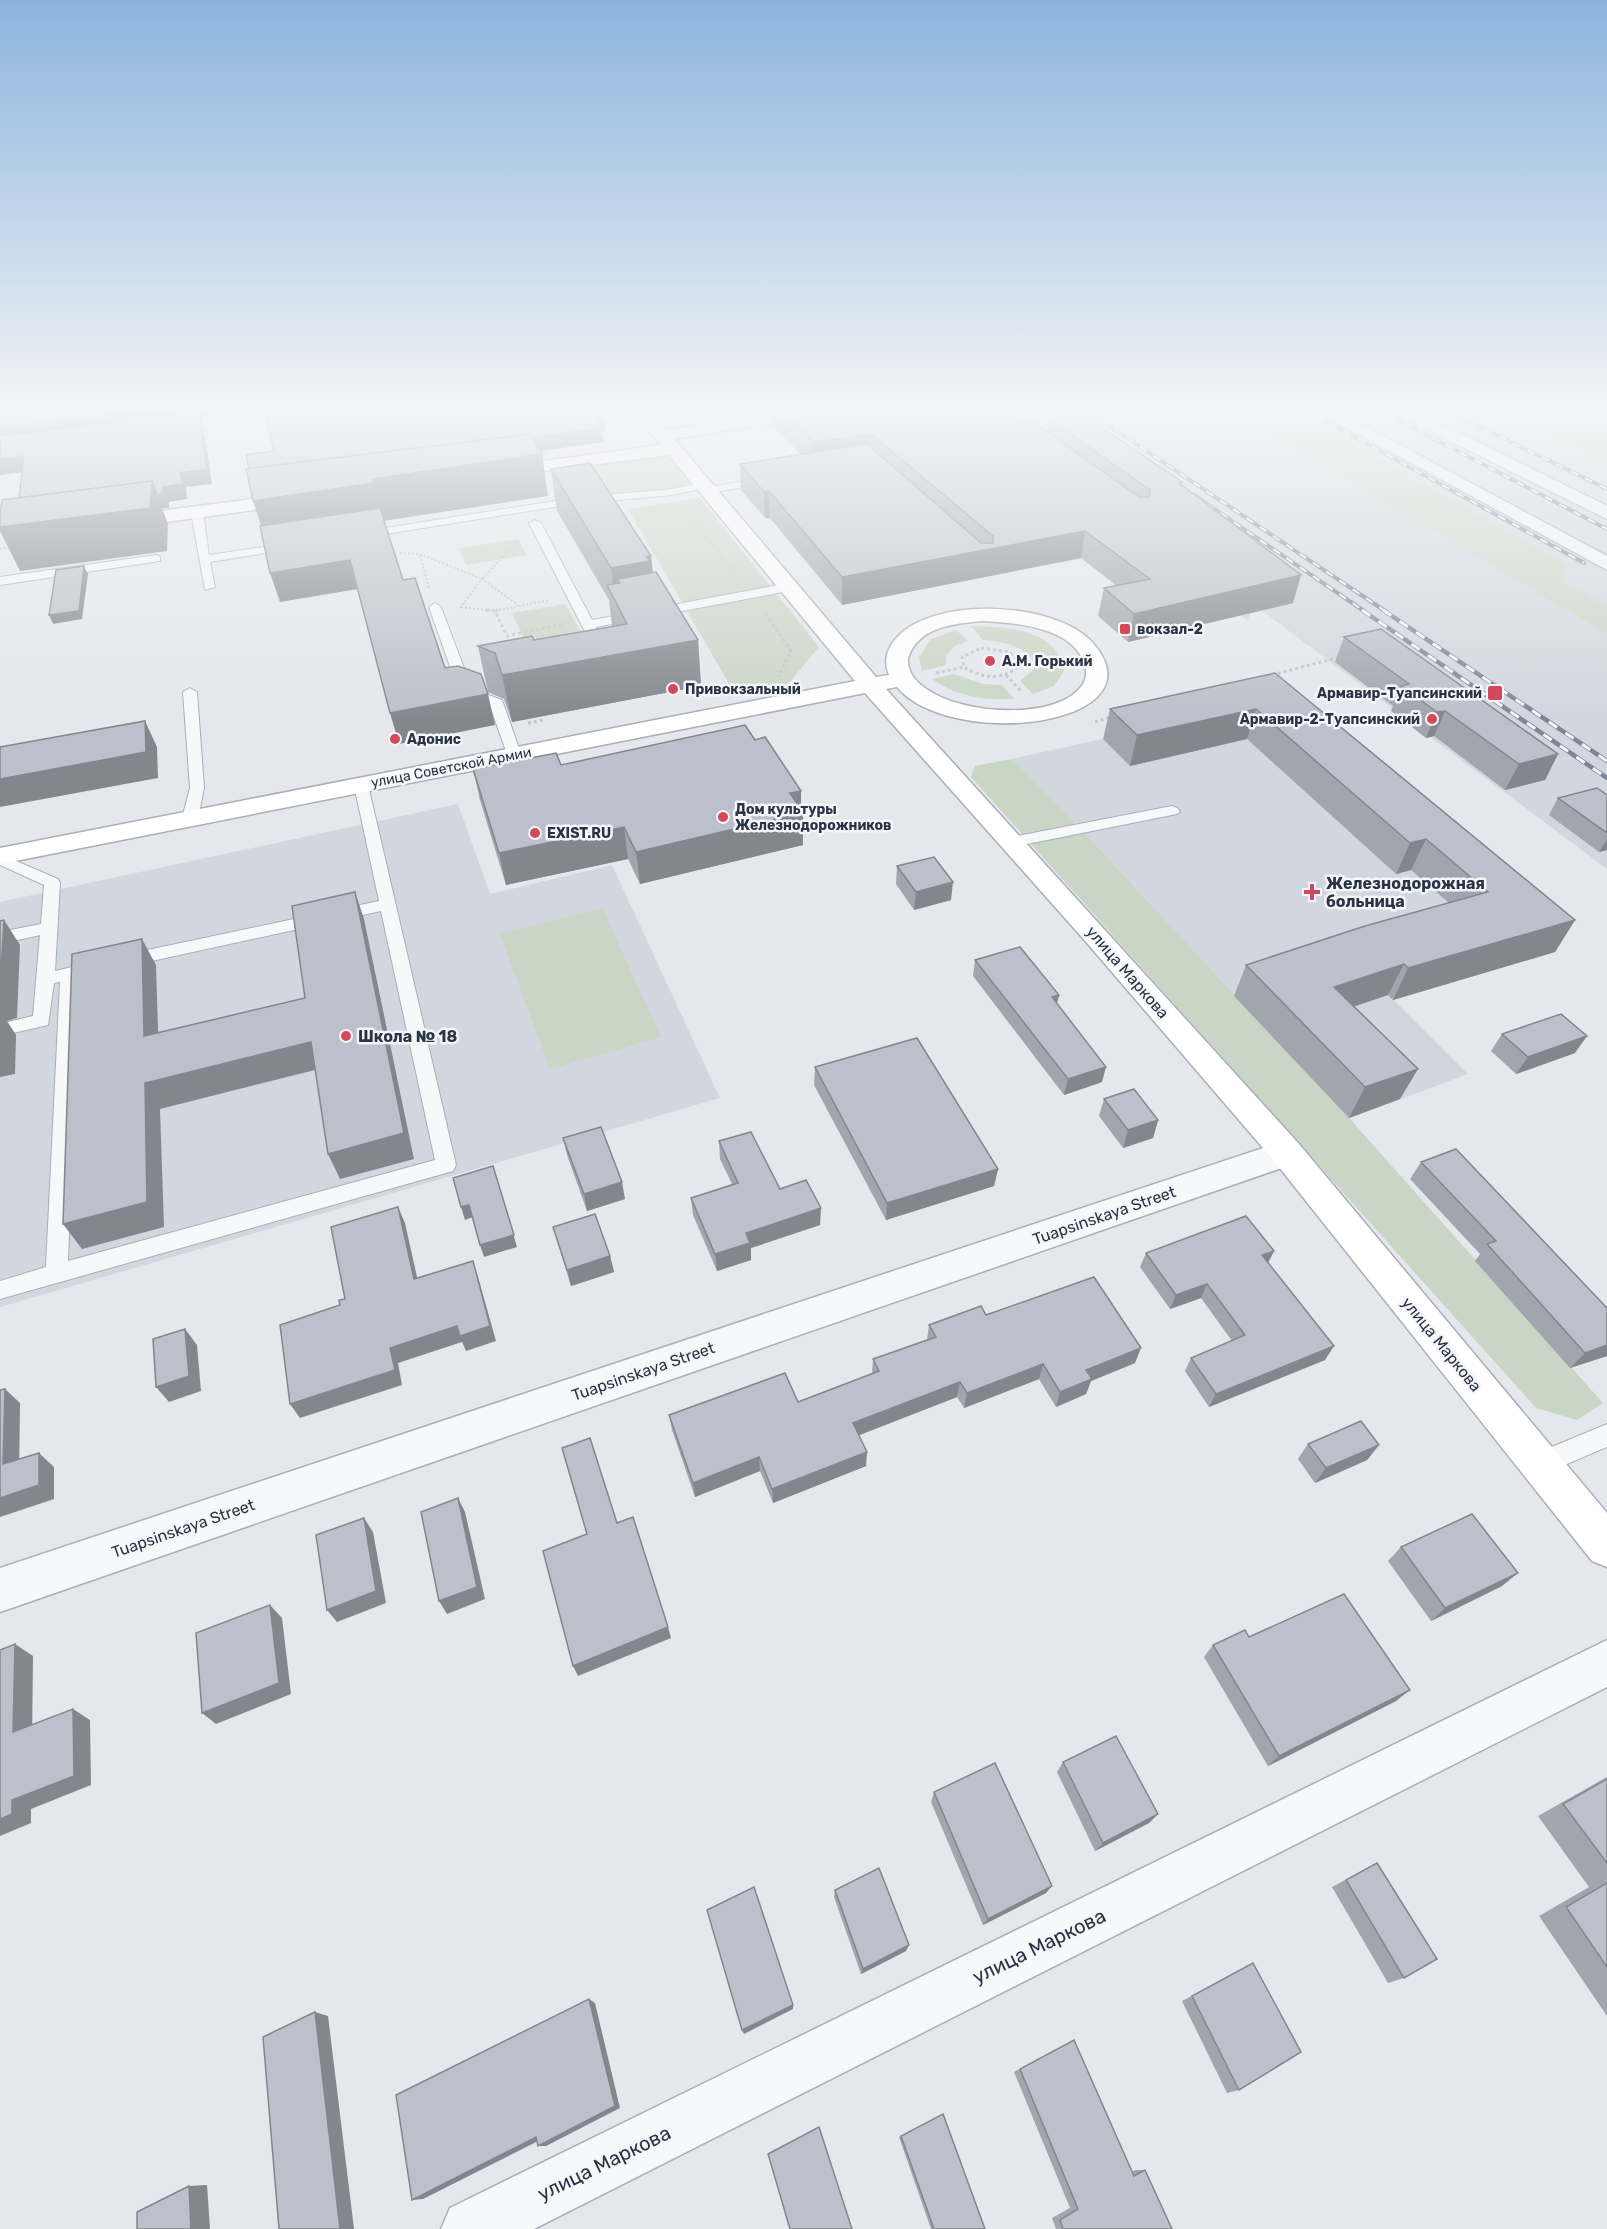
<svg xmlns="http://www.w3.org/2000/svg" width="1607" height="2229" viewBox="0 0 1607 2229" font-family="Rubik,sans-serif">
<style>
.built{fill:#d2d6de}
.green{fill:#c9d6c5}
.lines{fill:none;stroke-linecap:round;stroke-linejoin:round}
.lane-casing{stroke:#a9aeb7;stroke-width:2}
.street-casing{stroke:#a9aeb7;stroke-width:3}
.secondary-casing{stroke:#a9aeb7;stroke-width:3}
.path-far1{stroke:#c2c5cb;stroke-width:2;stroke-dasharray:2 2;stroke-linecap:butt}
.path{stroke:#c2c5cb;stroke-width:3;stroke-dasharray:3 3;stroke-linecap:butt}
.lane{fill:#f7f8fa;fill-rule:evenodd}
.street{fill:#f7f8fa;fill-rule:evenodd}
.secondary{fill:#fff;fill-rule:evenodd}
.rail-far1-casing{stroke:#7d8696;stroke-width:4}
.rail-casing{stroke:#7d8696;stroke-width:4.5}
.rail-far1{stroke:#f4f6f9;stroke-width:2;stroke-dasharray:8;stroke-linecap:butt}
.rail{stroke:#f4f6f9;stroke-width:3;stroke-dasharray:10;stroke-linecap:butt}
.wall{fill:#a1a5ae}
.shaded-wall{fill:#83868d}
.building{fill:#bbc0ca;stroke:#83868d;stroke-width:1.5}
.poi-dot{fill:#d1495b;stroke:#f4f6f9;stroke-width:2}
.labels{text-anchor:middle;stroke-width:5;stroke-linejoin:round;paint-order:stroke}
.far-poi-label{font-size:14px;font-weight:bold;fill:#2b3445;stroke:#f4f6f9;text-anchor:start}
.far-street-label{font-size:14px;fill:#2b3445;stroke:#f4f6f9}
.poi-label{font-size:16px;font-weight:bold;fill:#2b3445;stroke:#f4f6f9;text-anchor:start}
.street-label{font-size:16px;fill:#2b3445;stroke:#f4f6f9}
.near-street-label{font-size:20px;fill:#2b3445;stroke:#f4f6f9}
</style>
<rect width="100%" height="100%" fill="#e4e7ec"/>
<g class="built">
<path d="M979,408H1607V869L1253,604L1248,621L1130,534Z"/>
<path d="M1265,703L1555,952L1393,999L1468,1074L1349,1118L1081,829L1012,759Z"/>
<path d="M458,804L490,894L612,865L720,1098L0,1307V902Z"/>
</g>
<g class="green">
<path d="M1230,408H1292L1566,565L1562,582L1607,606V634Z"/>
<path d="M1482,408H1607V462L1556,437Z"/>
<path d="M655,455L671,457L690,483L676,489L611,497L556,469Z"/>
<path d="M700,498L819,647L788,684L746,693L731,687L628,509Z"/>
<path d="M518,539L527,555L466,565L459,548Z"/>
<path d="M565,604L585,639L529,650L512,613Z"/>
<path d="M971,626C1006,627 1057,628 1064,671L1054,686L1033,694L1020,681L1034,669L1032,657C1017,644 1002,642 983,640Z"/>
<path d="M956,630L968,641L955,646L946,656V665L922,671L919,657L931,639Z"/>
<path d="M954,674L983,684L1002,685L1014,699C984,700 957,697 932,679Z"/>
<path d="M1012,759L1081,829L1349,1118L1603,1403L1577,1420L1536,1408L971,777L975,766Z"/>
<path d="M602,908L661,1037L550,1069L500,934Z"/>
</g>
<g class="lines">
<defs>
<g id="lane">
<path d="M286,408H314L309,411L175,427L170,424L175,421Z"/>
<path d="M765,478L769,479V483L709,493L705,492V488L672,495L573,504L361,538L355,535L361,532L573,498L672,489L704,482L708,483V487Z"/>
<path d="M197,509L203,512L209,555L291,543L297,546L291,549L210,562L215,587L205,590L191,512Z"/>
<path d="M535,520L541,523L592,620L789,583L795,587L789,591L596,627L610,654L603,658L598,657L529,523Z"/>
<path d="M156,555L160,557V561L0,585V577Z"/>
<path d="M435,603L441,607L472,689L502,700L521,754L519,757L514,758L507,754L489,703L459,692L429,607Z"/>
<path d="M190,688L197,692L204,788L198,818L190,823L182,818L190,788L183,692Z"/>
<path d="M361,781L368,785L456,1165L453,1171L0,1299V1281L46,1267L60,982L54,983L48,1025L0,1036V1024L33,1016L40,935L0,944V932L41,924L44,885L0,865V854L58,879L60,883L55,971L81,965L90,971L87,975L78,978L68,1261L435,1160L381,911L124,967L115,961L124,955L379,901L354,785Z"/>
<path d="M1172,806L1177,808L1180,811L1177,814L1012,847L1004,842L1012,837Z"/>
<path d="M1607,1424V1447L1539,1476L1530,1472L1527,1464L1530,1456Z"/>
</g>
<g id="street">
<path d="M802,408H839L831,413L662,441L654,436L662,431Z"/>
<path d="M1311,408H1331L1607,556V570Z"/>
<path d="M1388,408H1409L1607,506V519L1390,411Z"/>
<path d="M1287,1140L1299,1144L1304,1153L1299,1162L0,1612V1568Z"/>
<path d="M1607,1640V1687L534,2229H441L450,2208Z"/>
</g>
<g id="secondary">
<path d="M631,408H648L876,677L889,675C884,663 886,651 894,641C929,595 1055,601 1092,642C1166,725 952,752 897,687L886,689L1299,1144L1607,1513V1567L1592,1561L1275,1162L1087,943L865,693L0,864V848L855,681L669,455L498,477L489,472L498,467L661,445ZM983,621C1015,623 1070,626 1084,662C1087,669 1087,678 1083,684C1058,722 966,713 933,693C919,685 907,675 908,658C919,626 953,624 983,621Z"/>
<path d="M299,493L306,495L308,499L306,503L121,528L112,522L121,516Z"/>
</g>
</defs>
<use href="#lane" class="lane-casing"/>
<use href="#street" class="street-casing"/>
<use href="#secondary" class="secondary-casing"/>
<g class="path-far1">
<path d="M685,510L736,575"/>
<path d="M0,549L11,547"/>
<path d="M400,553L420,554L482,579L518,541"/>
<path d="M420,555L429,588"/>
<path d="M461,607L495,611"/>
<path d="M460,608L482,579L518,605"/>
<path d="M495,611L549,600"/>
</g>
<g class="path">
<path d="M486,610L495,611L507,636L563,624"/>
<path d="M495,611L500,610"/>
<path d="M766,614L791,651L778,677"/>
<path d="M981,648L1010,652L1019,662L1018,667C1001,681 982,678 964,667L962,657Z"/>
<path d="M936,673L964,667"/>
<path d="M1006,675L1022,692"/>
<path d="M1272,675L1340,657"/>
<path d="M1095,722L1111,717"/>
<path d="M528,723L544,720"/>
</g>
<use href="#lane" class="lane"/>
<use href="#street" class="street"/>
<use href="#secondary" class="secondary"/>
<defs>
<g id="rail-far1">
<path d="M1049,408L1072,425"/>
<path d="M1067,408L1092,425"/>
<path d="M1302,408L1584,563"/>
<path d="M1375,408L1607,529"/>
<path d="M1441,408L1607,489"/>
<path d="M1087,411L1385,611"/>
<path d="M1194,495L1364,611"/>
</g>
<g id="rail">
<path d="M1362,610L1607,778"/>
<path d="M1383,610L1607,761"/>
</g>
</defs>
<use href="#rail-far1" class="rail-far1-casing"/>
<use href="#rail" class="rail-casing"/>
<use href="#rail-far1" class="rail-far1"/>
<use href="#rail" class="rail"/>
</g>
<g class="wall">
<path d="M755,408H1002L1023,423L1047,432L1049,419L1181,484L1293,603L1128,642L1098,616L1104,588L1117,586L1081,558L842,605L770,518H765L741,490L740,464L801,454L772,425V411L760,413Z"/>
<path d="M551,469L651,556L653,573L698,640L701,686L512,722L504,699L488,692L478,646L534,640L612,626L609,600L557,511Z"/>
<path d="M1344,637L1558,754L1545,780L1505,790L1434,736L1426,738L1391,711L1393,706L1335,662Z"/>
<path d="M1275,673L1575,920L1555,952L1393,1000L1388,995L1354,1006L1400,1099L1349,1118L1234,996L1246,965L1449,903L1411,870L1396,874L1247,739L1130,766L1103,739L1110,709Z"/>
<path d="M561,765L801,809L803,845L640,884L628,859L506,885L480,800L473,769Z"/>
<path d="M1607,795V850L1599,852L1549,815L1558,798Z"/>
<path d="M897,866L951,900L914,910L896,884Z"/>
<path d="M975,960L1059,995L1057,1003L1102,1082L1064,1095L973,976Z"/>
<path d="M1502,1034L1575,1053L1516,1074L1491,1051Z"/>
<path d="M815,1067L998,1169L994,1186L886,1220L814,1085Z"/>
<path d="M1104,1099L1158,1120L1153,1138L1123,1148L1099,1116Z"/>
<path d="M563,1138L625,1199L587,1211L567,1155Z"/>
<path d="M719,1141L780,1189L820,1225L751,1248V1260L717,1271L693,1215L691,1198L732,1184L720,1159Z"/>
<path d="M1421,1162L1607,1308V1356L1570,1368L1475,1261L1480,1254L1410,1179Z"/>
<path d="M553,1227L610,1256L614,1272L571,1286Z"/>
<path d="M1274,1251L1268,1263L1325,1360L1209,1407L1185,1371L1191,1358L1232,1341L1201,1298L1170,1309L1140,1267L1146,1253Z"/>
<path d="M986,1315L1135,1363L1091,1381L1086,1394L1056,1407L1039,1379L964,1408L957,1397L859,1435L866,1466L773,1503L760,1471L695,1497L672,1430L669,1415L798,1402L872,1374L873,1359L927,1340L929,1325Z"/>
<path d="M1308,1444L1379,1445L1367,1460L1315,1483L1298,1459Z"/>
<path d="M1401,1547L1502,1586L1431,1621L1388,1561Z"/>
<path d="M1213,1645L1396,1701L1268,1766L1204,1657Z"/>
<path d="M1063,1762L1158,1814L1149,1823L1095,1851L1057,1772Z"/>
<path d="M1607,1777V2016L1539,1916L1589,1887L1538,1816Z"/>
<path d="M934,1792L1046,1893L983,1925L931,1802Z"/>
<path d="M1377,1863L1404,1978L1388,1983L1332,1887Z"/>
<path d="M835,1890L906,1951L861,1974L834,1897Z"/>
<path d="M1253,1963L1239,2090L1227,2093L1182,2001L1242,1969Z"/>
<path d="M1074,2040L1132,2172L1135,2170H1145L1172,2229H1056L1052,2218L1070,2208L1014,2072Z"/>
<path d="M943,2114L985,2229H931L899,2137Z"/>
</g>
<g class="shaded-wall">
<path d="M158,408H269L200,417L203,426L212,484L186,487L187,499L169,502V508H162L168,524L167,551L20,571L0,531V527L152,481L163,487L182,484L0,443V428Z"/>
<path d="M760,408H772V411L760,413Z"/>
<path d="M604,417L606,430L602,431L604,442L526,453L542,454L548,496L383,521L267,544L253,501L257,496L521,439L595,418Z"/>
<path d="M871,434L870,459L814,468V442Z"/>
<path d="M24,456L31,471L0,475V459Z"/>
<path d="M769,491L770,518H765L764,492Z"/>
<path d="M1085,531L1081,558L842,605V577Z"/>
<path d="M651,556L655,600L620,583L617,579L621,612L615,600L611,568Z"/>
<path d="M350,560L358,589L280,602L270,573Z"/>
<path d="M84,566L88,574L82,619L53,624L49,615Z"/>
<path d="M1301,575L1293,603L1128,642L1134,614Z"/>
<path d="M698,640L701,686L512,722L502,675Z"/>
<path d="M488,694L495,725L399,744L390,713Z"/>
<path d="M1256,709L1247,739L1130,766L1137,735Z"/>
<path d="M1445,711L1434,736L1426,738L1437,712Z"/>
<path d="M145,721L157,747L158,778L0,807V779Z"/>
<path d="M1558,754L1545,780L1505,790L1519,764Z"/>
<path d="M801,791V814L803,813V845L640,884L636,852L790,793Z"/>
<path d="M624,827L628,859L506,885L499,853Z"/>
<path d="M1426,839L1411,870L1396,874L1410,843Z"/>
<path d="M1607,839V850L1599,852Z"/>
<path d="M953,882L951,900L914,910L916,892Z"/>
<path d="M355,892L364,919L414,1159L340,1179L328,1154Z"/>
<path d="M4,920L20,945L17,1018L7,1021L16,1035L15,1074L0,1077V989Z"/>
<path d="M1575,920L1555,952L1393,1000L1408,968Z"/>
<path d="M142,939L156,965L159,1062L144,1036Z"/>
<path d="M1404,964L1388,995L1320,1018L1334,987Z"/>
<path d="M1059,995L1055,1011L1052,997Z"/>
<path d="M1587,1036L1575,1053L1516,1074L1528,1057Z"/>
<path d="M311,1042L323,1068L160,1109L164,1227L82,1249L63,1224L145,1083Z"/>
<path d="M1106,1067L1102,1082L1064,1095L1068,1079Z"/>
<path d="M1418,1069L1400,1099L1349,1118L1365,1087Z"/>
<path d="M1158,1120L1153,1138L1123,1148L1128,1130Z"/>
<path d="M493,1166L517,1247L484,1257L480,1245Z"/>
<path d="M998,1169L994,1186L886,1220L887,1203Z"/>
<path d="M622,1182L625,1199L587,1211L584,1194Z"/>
<path d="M469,1205L473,1217L465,1220L461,1207Z"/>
<path d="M398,1207L405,1223L421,1295L414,1279Z"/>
<path d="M821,1208L820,1225L751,1248V1260L717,1271L715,1254L746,1233Z"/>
<path d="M1274,1251L1267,1265L1262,1255Z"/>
<path d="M610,1256L614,1272L571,1286L567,1270Z"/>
<path d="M473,1261L478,1277L496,1341L466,1351L462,1342L398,1363L402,1385L300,1418L290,1404L390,1348Z"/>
<path d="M1207,1284L1201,1298L1170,1309L1176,1295Z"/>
<path d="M185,1329L197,1345L201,1391L169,1402L156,1387Z"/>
<path d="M1607,1345V1356L1570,1368L1585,1353Z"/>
<path d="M1334,1346L1325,1360L1209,1407L1216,1394Z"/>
<path d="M1141,1348L1135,1363L1091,1381L1086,1394L1056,1407L1060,1392L1086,1370Z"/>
<path d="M1043,1364L1039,1379L964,1408L967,1393Z"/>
<path d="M960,1382L957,1397L852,1438L853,1423Z"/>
<path d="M5,1389L20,1403L19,1478L3,1464Z"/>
<path d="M1379,1445L1367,1460L1315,1483L1326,1468Z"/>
<path d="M867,1452L866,1466L773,1503L772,1489Z"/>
<path d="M39,1453L54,1467V1499L0,1517V1498Z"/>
<path d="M759,1457L760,1471L695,1497L693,1483Z"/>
<path d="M458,1498L465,1512L485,1599L447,1614L439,1601Z"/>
<path d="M364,1518L373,1532L386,1603L337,1622L327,1610Z"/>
<path d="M1518,1573L1502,1586L1431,1621L1445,1608Z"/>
<path d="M270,1605L282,1618L291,1694L216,1724L202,1713Z"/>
<path d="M668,1627L671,1638L578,1676L573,1666Z"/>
<path d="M15,1644L33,1656L32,1743L13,1732Z"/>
<path d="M1410,1690L1396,1701L1268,1766L1279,1756Z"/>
<path d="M73,1709L90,1720L91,1785L31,1809V1823L0,1836V1819Z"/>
<path d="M1158,1814L1149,1823L1095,1851L1103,1843Z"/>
<path d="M1052,1886L1046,1893L983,1925L988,1919Z"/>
<path d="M909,1945L906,1951L861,1974L863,1969Z"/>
<path d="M589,1999L595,2003L620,2108L546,2146H538Z"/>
<path d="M793,2005V2009L744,2034L742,2030Z"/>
<path d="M315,2012L328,2016L354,2229H340Z"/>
<path d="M536,2137L544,2138L423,2199L412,2200Z"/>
<path d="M207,2185L210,2229H191L189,2186Z"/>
</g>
<g class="building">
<path d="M0,408H158L0,428Z"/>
<path d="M264,408H599L604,417L595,418L602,428L532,438L530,434L249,469L246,455L274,451Z"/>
<path d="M779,408H1002L1023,423L1033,422L1139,497H1150V490L1049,419L1082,414L1182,482L1179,483L1301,575L1134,614L1104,588L1150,579L1085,531L842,577L769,491L764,492L740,464L867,444L981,543H993V536L871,434L814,442Z"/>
<path d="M198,413L207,469L180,473L182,484L163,487V493L157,494L152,481L19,498L24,456L0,459V436Z"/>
<path d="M530,434L542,454L372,479L374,483L253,501L246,469Z"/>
<path d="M590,463L651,556L646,557L650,561L611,568L551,469Z"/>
<path d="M152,481L150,508L0,527V513L2,500Z"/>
<path d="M380,508L403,580L415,578L445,668L458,666L481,674L488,694L390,713L350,560L270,573L260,526Z"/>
<path d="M84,566L79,611L49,615L56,570Z"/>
<path d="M656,572L698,640L502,675L495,653L478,646L532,636L534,640L627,624L607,585L620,583L617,579Z"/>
<path d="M1381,629L1558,754L1519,764L1445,711L1437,712L1401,686L1409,684L1344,637Z"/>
<path d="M1275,673L1575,920L1408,968L1404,964L1334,987L1418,1069L1365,1087L1246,965L1365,926L1488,892L1426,839L1410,843L1256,709L1137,735L1110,709Z"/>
<path d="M145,721L146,752L0,779V747Z"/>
<path d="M745,725L755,740L765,737L801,791L790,793L803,813L636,852L624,827L499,853L473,769L556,753L561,765Z"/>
<path d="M1597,788L1607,795V833L1558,798Z"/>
<path d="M934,857L953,882L916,892L897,866Z"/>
<path d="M355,892L404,1133L328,1154L311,1042L145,1083L147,1202L63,1224L72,954L142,939L144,1036L305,998L292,906Z"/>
<path d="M4,920L0,989V921Z"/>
<path d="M1020,947L1059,995L1052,997L1106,1067L1068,1079L975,960Z"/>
<path d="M1561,1014L1587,1036L1528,1057L1502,1034Z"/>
<path d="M917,1038L998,1169L887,1203L815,1067Z"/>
<path d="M1134,1089L1158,1120L1128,1130L1104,1099Z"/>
<path d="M601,1127L622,1182L584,1194L563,1138Z"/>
<path d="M751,1132L780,1189L806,1180L821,1208L746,1233L750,1243L715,1254L691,1198L738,1183L719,1141Z"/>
<path d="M1456,1149L1607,1308V1345L1585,1353L1487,1244L1496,1241L1421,1162Z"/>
<path d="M493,1166L514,1235L480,1245L469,1205L461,1207L453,1178Z"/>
<path d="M398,1207L414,1279L473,1261L490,1326L460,1336L457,1326L390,1348L395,1370L290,1404L280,1325L340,1305L339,1300L345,1299L331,1227Z"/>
<path d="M595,1214L610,1256L567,1270L553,1227Z"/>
<path d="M1246,1216L1274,1251L1262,1255L1334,1346L1216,1394L1191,1358L1245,1335L1207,1284L1176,1295L1146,1253Z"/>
<path d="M1094,1277L1141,1348L1086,1370L1092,1379L1060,1392L1043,1364L967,1393L960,1382L853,1423L867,1452L772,1489L759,1457L693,1483L669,1415L785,1373L798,1402L879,1371L873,1359L936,1337L929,1325L981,1306L986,1315Z"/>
<path d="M185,1329L189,1376L156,1387L153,1339Z"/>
<path d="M5,1389L3,1464L39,1453V1485L0,1498V1390Z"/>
<path d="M1361,1421L1379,1445L1326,1468L1308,1444Z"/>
<path d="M590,1438L617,1523L633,1517L668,1627L573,1666L543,1551L587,1534L562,1448Z"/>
<path d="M458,1498L477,1587L439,1601L421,1512Z"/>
<path d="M1472,1514L1518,1573L1445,1608L1401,1547Z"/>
<path d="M364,1518L376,1591L327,1610L316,1535Z"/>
<path d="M1344,1594L1410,1690L1279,1756L1213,1645L1245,1630L1249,1637Z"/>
<path d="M270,1605L279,1683L202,1713L196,1633Z"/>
<path d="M15,1644L13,1732L73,1709L74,1776L12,1800V1814L0,1819V1650Z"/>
<path d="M1116,1736L1158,1814L1103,1843L1063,1762Z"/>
<path d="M995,1763L1052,1886L988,1919L934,1792Z"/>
<path d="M1607,1779V1863L1563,1804Z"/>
<path d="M1377,1863L1437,1959L1404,1978L1346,1880Z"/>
<path d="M879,1868L909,1945L863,1969L835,1890Z"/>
<path d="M1607,1883V1967L1566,1907Z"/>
<path d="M754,1887L793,2005L742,2030L707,1910Z"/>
<path d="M1253,1963L1301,2052L1239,2090L1192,1996Z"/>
<path d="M589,1999L615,2106L538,2146L536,2137L412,2200L396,2095Z"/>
<path d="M315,2012L340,2229H279L263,2037Z"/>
<path d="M1074,2040L1134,2176L1145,2170L1172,2229H1063L1060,2220L1078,2209L1020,2069Z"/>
<path d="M943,2114L985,2229H934L901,2136Z"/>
<path d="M819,2127L852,2229H790L768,2154Z"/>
<path d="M189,2186L191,2229H137V2212Z"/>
</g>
<linearGradient id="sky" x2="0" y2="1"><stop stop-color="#8bb4dd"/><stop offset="0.57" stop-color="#f3f4f6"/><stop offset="1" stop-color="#f3f4f6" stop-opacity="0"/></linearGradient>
<rect width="1607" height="720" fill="url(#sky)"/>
<g class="poi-dot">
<rect x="1119" y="623" width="12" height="12" rx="3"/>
<circle cx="990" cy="661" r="6"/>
<circle cx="673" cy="689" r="6"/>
<rect x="1487" y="685" width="16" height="16" rx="3"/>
<circle cx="1432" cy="719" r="6"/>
<circle cx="395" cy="739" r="6"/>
<circle cx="723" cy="817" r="6"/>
<circle cx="535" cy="833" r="6"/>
<path d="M1309 883h6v6h6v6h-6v6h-6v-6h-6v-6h6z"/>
<circle cx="346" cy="1036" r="6"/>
</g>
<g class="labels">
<g class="far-poi-label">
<text x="1137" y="634">вокзал-2</text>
<text x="1002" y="666">А.М. Горький</text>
<text x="685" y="694">Привокзальный</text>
<text x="1482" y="698" text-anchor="end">Армавир-Туапсинский</text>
<text x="1420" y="724" text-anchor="end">Армавир-2-Туапсинский</text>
<text x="407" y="744">Адонис</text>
<text x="735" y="814">Дом культуры<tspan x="735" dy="16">Железнодорожников</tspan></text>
<text x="547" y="838">EXIST.RU</text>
</g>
<g class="far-street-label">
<text transform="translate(451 767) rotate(-11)" y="5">улица Советской Армии</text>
</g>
<g class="poi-label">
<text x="1326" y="889">Железнодорожная<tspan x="1326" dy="18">больница</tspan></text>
<text x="358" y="1042">Школа № 18</text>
</g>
<g class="street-label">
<text transform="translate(1128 972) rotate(49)" y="6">улица Маркова</text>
<text transform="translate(1104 1215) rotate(-19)" y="6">Tuapsinskaya Street</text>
<text transform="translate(1442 1344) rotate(51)" y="6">улица Маркова</text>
<text transform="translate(643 1371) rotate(-19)" y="6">Tuapsinskaya Street</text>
<text transform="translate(183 1528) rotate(-19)" y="6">Tuapsinskaya Street</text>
</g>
<g class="near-street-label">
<text transform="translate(1039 1946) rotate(-26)" y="7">улица Маркова</text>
<text transform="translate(604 2163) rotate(-26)" y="7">улица Маркова</text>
</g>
</g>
</svg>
